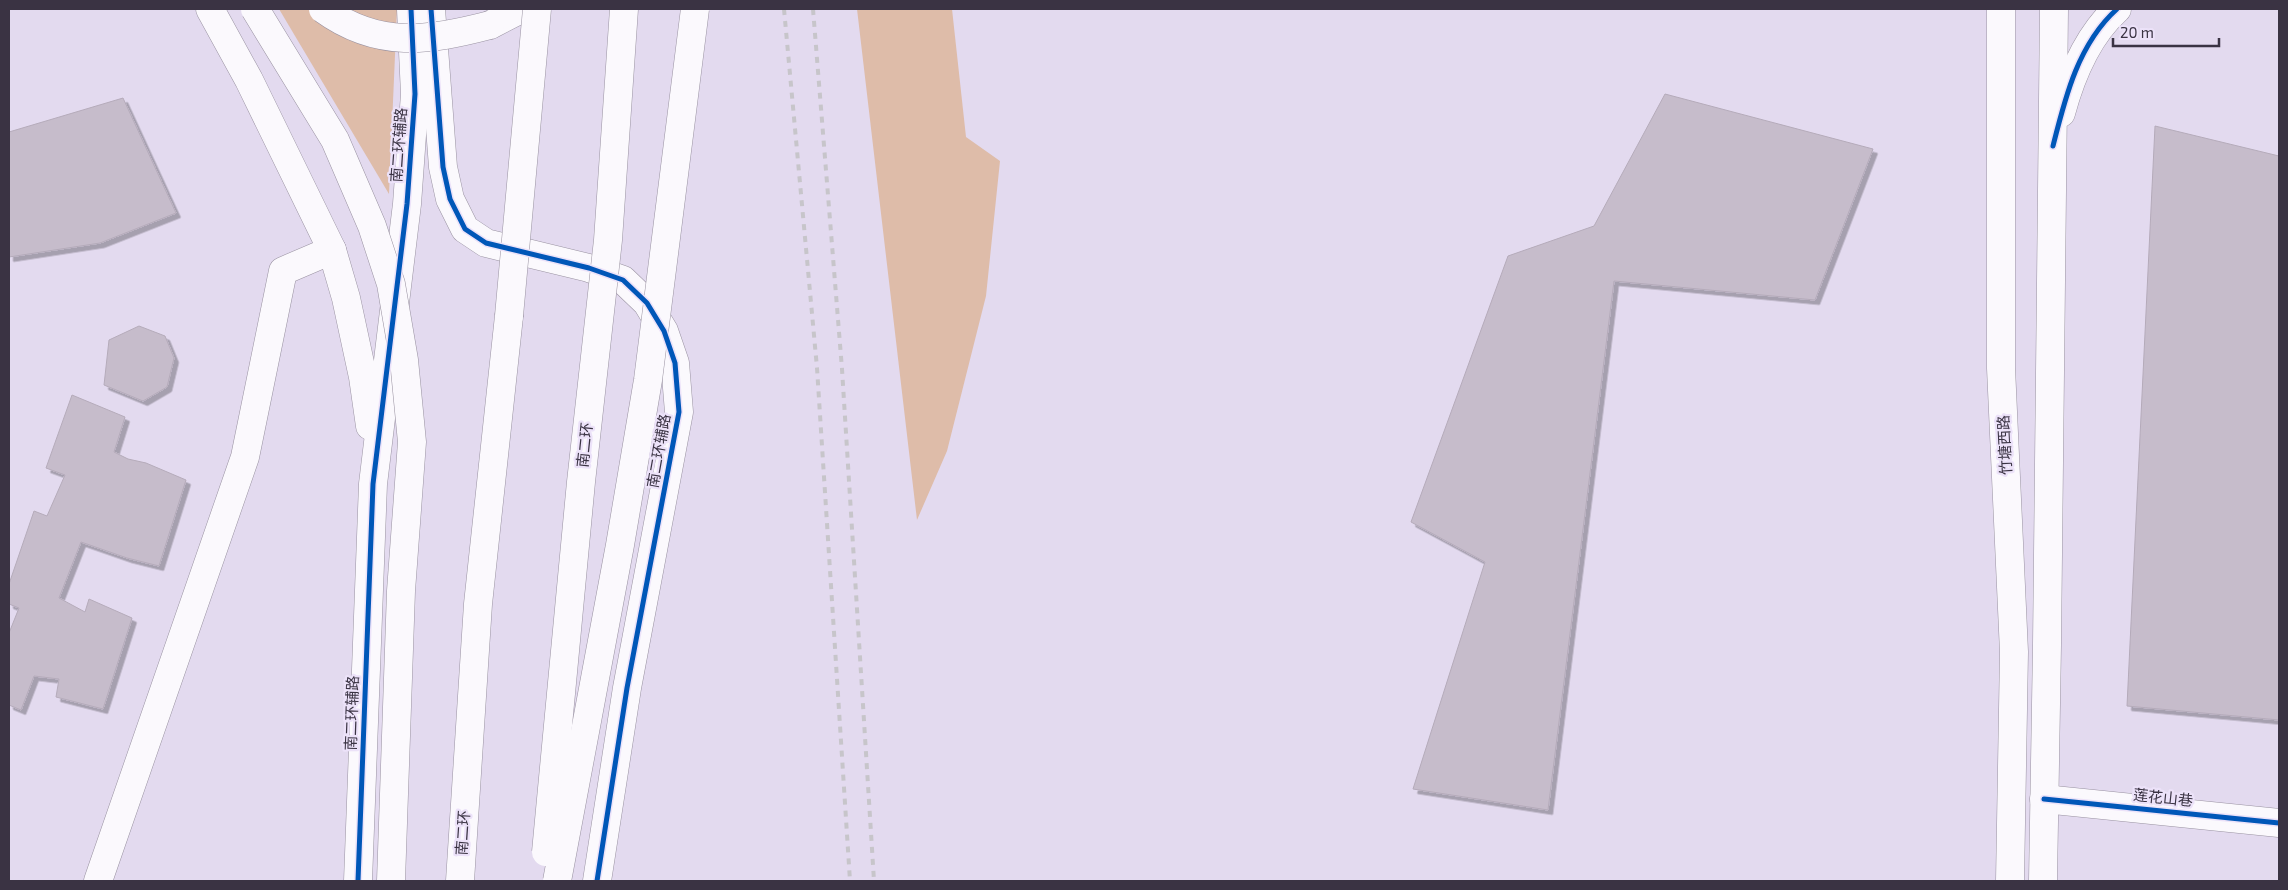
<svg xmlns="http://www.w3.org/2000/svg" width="2288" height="890" viewBox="0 0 2288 890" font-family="'Exo 2','Noto Sans SC',sans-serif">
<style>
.green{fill:#debca9}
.building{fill:#c6bccb;stroke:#b5abba;filter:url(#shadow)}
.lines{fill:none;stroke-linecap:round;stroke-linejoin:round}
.street-casing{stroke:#9992a1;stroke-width:29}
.secondary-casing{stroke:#9992a1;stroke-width:29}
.highway-casing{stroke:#9992a1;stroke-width:29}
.street{stroke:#fbf9fd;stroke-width:28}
.secondary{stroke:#fbf9fd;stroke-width:28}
.highway{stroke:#fbf9fd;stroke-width:28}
.rail{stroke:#c7c5ca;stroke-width:4;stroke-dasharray:6 6;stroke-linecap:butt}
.highway-bridge-casing{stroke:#9992a1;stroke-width:29;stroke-linecap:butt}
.highway-bridge{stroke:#fbf9fd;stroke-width:28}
.cycleway-casing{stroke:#ece2f9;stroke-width:8}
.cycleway{stroke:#0057b8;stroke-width:5}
.labels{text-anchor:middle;stroke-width:4.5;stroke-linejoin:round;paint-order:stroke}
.street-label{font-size:15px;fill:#3a3343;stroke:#ece2f9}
</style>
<defs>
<filter id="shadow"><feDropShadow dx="4.5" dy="4.5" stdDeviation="0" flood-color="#0004"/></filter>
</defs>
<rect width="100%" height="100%" fill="#e3daef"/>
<g class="green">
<path d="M279,9H397L389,194Z"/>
<path d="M857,9H952L966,137L1000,161L986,296L947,451L917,520Z"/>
</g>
<g class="building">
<path d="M1665,94L1873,149L1815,300L1614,281L1548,810L1413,789L1485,562L1411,522L1508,256L1594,226Z"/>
<path d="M123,98L176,213L100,243L9,257V132Z"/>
<path d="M2155,126L2279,156V720L2127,706Z"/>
<path d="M139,326L165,336L174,358L167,387L143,401L104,385L109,340Z"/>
<path d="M72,395L125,417L114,452L128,459L146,463L186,480L159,566L127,558L81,542L59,598L85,612L89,599L132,618L103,709L56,697L59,679L34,676L21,710L9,705V633L19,608L9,604V584L34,511L47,516L65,475L46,468Z"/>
</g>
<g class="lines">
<defs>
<g id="street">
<path d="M2044,799L2279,823"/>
<path d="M98,881L245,457L283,271L332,250"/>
</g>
<g id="secondary">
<path d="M210,9L249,80L332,250L346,298L363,377L370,426"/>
<path d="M431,9L443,167L450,199L465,229L486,243L589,268L623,280L647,303L664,331L675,363L679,412L627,688L597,881"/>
<path d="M2001,9V368L2014,652L2010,881"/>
<path d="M2061,113C2071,76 2088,35 2117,9"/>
<path d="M358,881L373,484L407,204L415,94L411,9"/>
<path d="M2043,881L2047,645L2054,9"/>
</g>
<g id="highway">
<path d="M490,25L521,9"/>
<path d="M460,881L478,604L509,316"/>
</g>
</defs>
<use href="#street" class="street-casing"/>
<use href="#secondary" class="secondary-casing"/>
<use href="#highway" class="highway-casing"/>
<use href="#street" class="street"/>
<use href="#secondary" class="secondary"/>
<use href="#highway" class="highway"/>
<g class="rail">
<path d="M784,9L817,368L850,881"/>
<path d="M813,9L842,369L874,881"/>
</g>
<defs>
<g id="highway-bridge">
<path d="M255,9L335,140L372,226L391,284L404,360L412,442L401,591L391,881"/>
<path d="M323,9C378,49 429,41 490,25"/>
<path d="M509,316L537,9"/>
<path d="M546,852L581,482L608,240L624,9"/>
<path d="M557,881L620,545L648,380L695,9"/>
</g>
</defs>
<use href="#highway-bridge" class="highway-bridge-casing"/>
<use href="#highway-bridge" class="highway-bridge"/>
<defs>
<g id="cycleway">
<path d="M431,9L443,167L450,199L465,229L486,243L589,268L623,280L647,303L664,331L675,363L679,412L627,688L597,881"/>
<path d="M2053,146C2065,98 2078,44 2117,9"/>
<path d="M2044,799L2279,823"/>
<path d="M358,881L373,484L407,204L415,94L411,9"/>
</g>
</defs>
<use href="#cycleway" class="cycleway-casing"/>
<use href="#cycleway" class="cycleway"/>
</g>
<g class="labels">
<g class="street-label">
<text transform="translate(399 145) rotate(-86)" y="5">南二环辅路</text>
<text transform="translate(585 445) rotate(-84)" y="5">南二环</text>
<text transform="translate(2005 445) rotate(-93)" y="5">竹塘西路</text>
<text transform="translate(659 451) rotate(-80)" y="5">南二环辅路</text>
<text transform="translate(352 713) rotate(-88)" y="5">南二环辅路</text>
<text transform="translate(2163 798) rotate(6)" y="5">莲花山巷</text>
<text transform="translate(463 833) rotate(-86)" y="5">南二环</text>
</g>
</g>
<rect width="2288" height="890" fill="none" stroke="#3a3343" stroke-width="20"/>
<path d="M2113 38v8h106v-8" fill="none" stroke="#3a3343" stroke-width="2.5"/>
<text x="2120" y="38" font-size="15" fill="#3a3343" stroke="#ece2f9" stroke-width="4" paint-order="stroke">20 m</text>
</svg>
